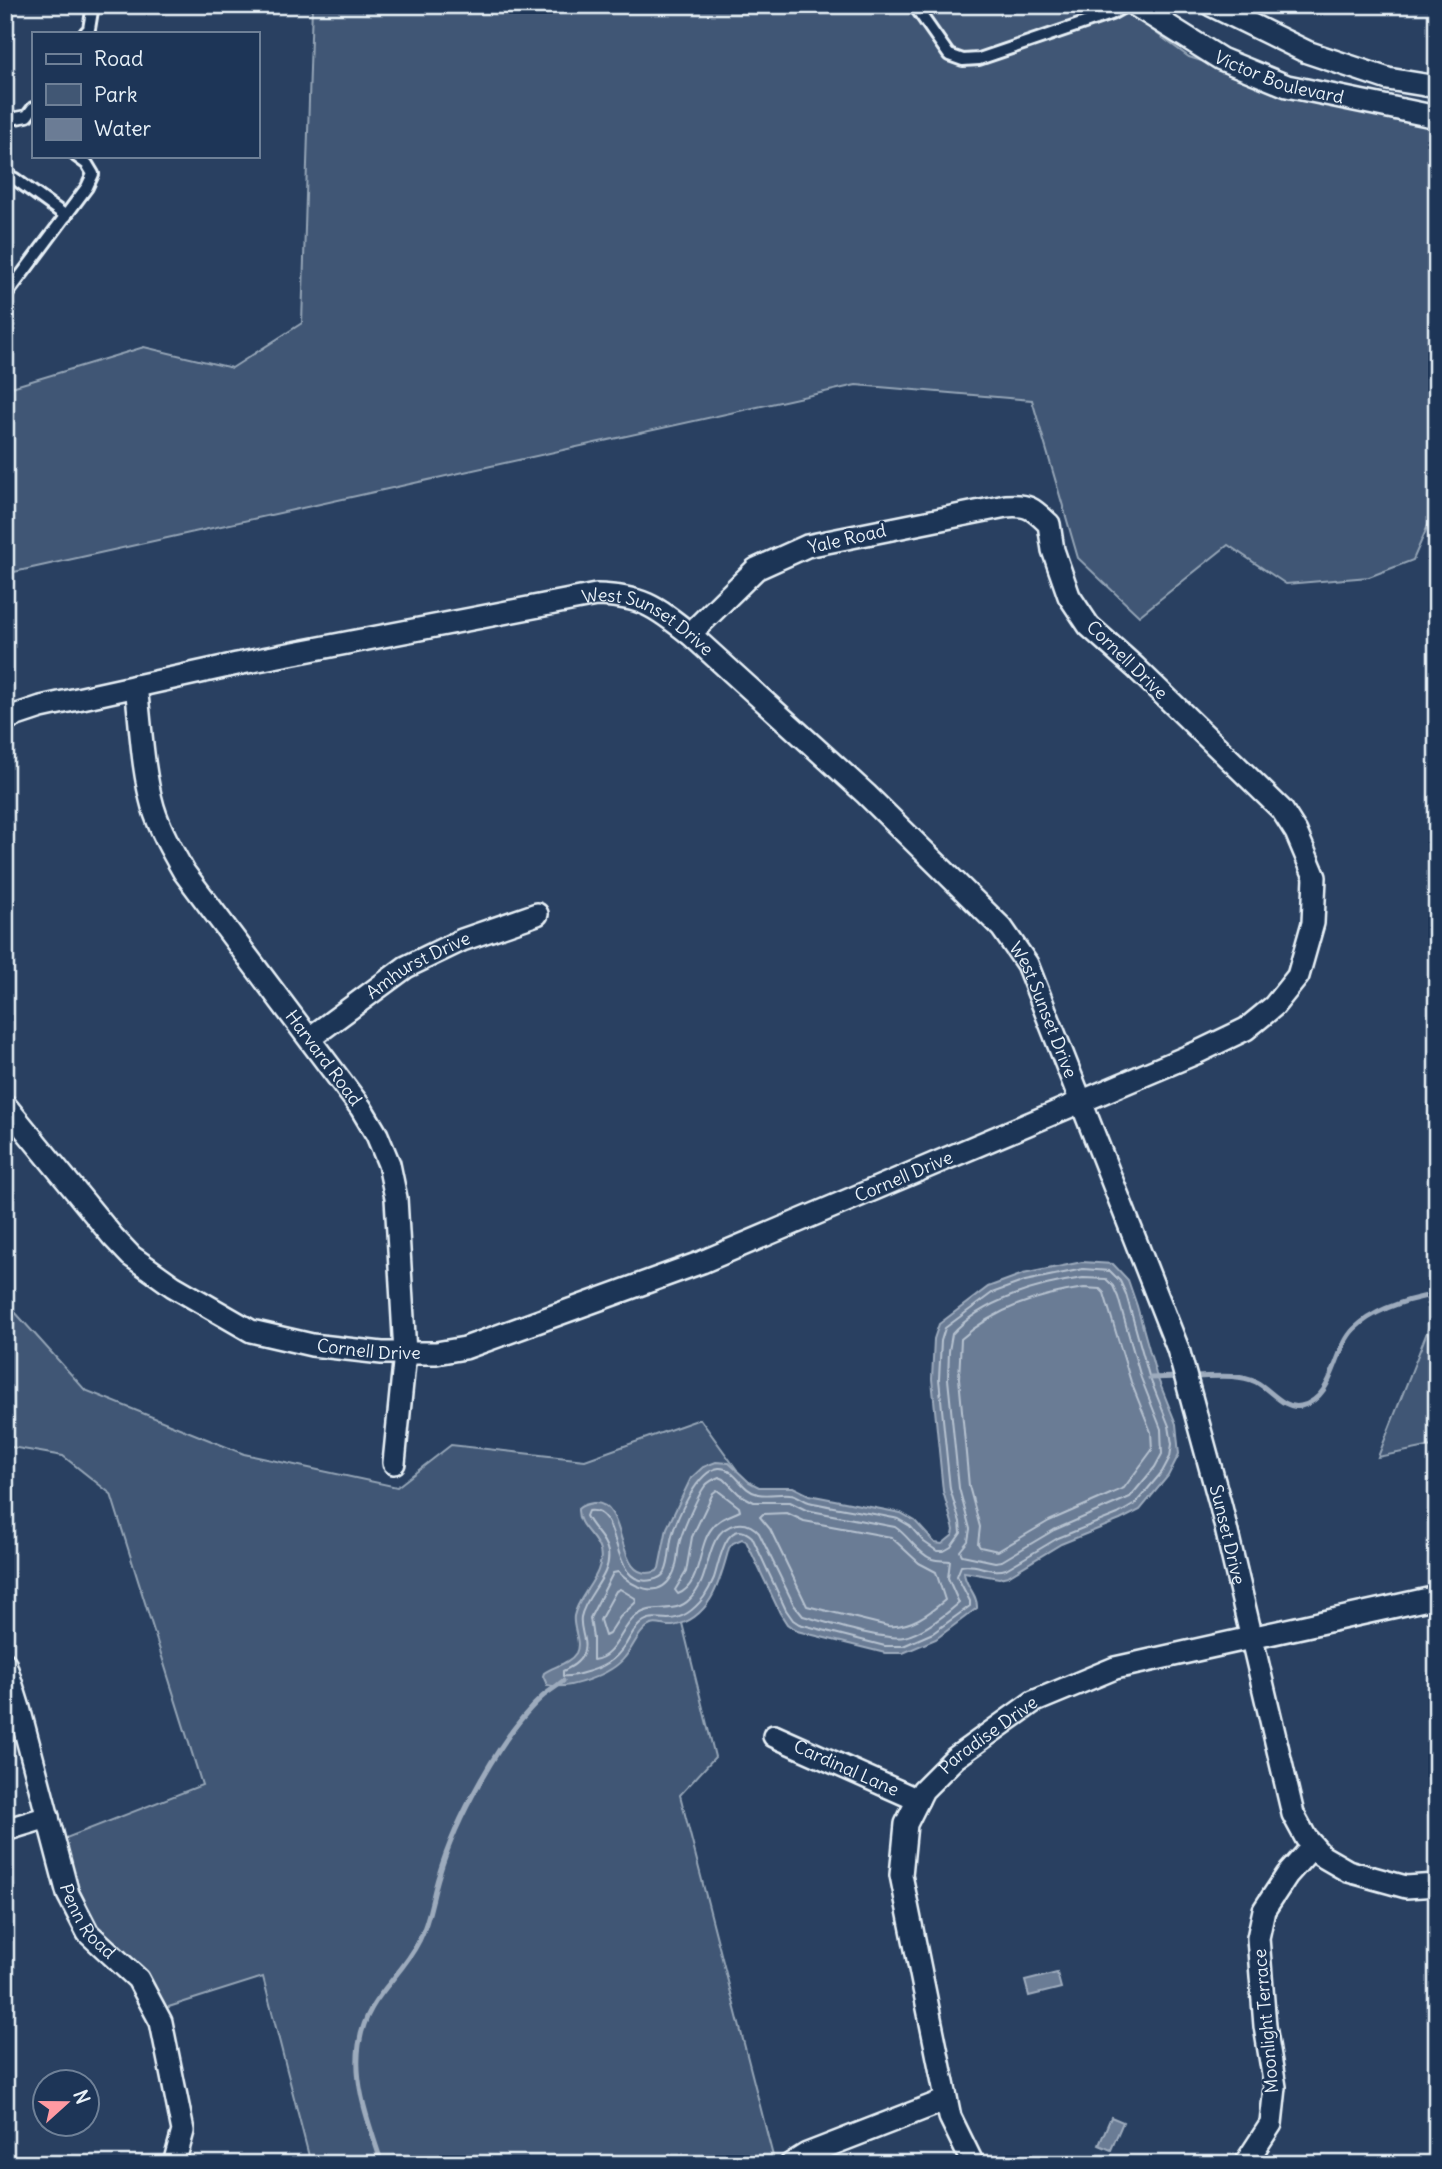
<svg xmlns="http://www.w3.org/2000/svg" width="1442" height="2169" viewBox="0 0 1442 2169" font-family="Delius,sans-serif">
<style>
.green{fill:#415774;stroke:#94a4b6;stroke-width:2}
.water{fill:#6b7c95;stroke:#9dabbd;stroke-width:2}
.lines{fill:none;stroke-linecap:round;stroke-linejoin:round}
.shore{stroke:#b6c2d0;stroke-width:2}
.stream{stroke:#9dabbd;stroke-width:5}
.lane-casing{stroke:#e8f1f8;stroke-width:16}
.street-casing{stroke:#e8f1f8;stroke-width:26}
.lane{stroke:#1d3557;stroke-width:10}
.street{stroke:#1d3557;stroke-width:21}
.labels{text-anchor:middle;stroke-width:5;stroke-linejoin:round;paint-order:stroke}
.street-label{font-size:18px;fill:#e8f1f8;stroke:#1d3557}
</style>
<rect width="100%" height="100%" fill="#294061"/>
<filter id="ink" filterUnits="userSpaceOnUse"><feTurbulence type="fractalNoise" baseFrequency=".0143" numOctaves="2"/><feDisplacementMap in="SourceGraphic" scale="14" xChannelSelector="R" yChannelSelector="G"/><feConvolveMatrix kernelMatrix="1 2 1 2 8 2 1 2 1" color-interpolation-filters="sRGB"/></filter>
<g filter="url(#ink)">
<g class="green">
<path d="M312,5H1118L1189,57L1339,104L1437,127V505L1413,560L1369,577L1286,584L1228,545L1139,616L1078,558L1032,400L856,385L5,574V389L144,347L232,368L302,323Z"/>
<path d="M5,1301L85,1390L244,1454L397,1487L451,1445L585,1460L700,1419L737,1470L682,1623L715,1757L680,1795L775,2164H311L263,1977L156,2011L65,1895L53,1843L202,1785L111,1494L63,1456L5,1446Z"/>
<path d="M1429,1327L1437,1330V1445L1378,1457Z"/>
</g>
<g class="water">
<path d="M1082,1262L1113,1264L1128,1280L1137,1306L1156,1374L1176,1424L1179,1454L1168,1476L1140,1510L1120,1520L1061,1544L1008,1576L999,1578L964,1572C964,1585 978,1594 977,1608L936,1639L903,1653H885L797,1631L787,1624L780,1613L746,1541L742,1539L733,1543L729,1548C720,1580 712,1618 673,1626C664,1627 656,1621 647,1627C637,1634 633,1648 625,1657C612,1674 568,1691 547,1685L543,1676L544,1673C554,1666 569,1664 576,1653C582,1642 572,1628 574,1616C578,1595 606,1573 600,1551C596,1535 577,1527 578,1509C582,1505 586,1504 593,1503C631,1500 612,1587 657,1571L659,1568L667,1528L691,1478L703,1467L716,1462L729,1463L749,1482L759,1487H793L809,1495L901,1513L915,1521L935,1543L942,1544L953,1535L954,1530L943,1491L932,1379L934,1339L939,1324L988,1287L1023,1274Z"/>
<path d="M1057,1973L1061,1988L1029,1996L1025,1981Z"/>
<path d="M1111,2117L1123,2122L1111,2150L1099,2145Z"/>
</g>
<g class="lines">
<g class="shore">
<path d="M1083,1269L1110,1271L1120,1281L1126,1294L1149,1376L1169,1426L1172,1444L1170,1457L1162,1472L1135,1504L1118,1514L1058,1538L1006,1569C990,1574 976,1562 961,1566L957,1576L970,1601V1606L933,1633L903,1646H885L799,1624L793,1620L786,1610L752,1537C726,1514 719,1564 714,1578C711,1585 708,1591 704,1597C695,1609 683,1619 668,1619C655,1619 649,1615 638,1626C633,1631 630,1637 626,1644C615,1661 603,1668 583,1673C576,1675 570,1677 563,1676V1671C571,1667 579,1663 583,1654C588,1641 579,1630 581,1617C585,1595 612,1576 608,1552C605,1537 592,1529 586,1516L588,1511C625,1505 607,1589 652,1580C658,1579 662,1577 665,1572C670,1562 669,1551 671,1540C675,1521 697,1470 719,1468C735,1467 741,1491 758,1494C768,1496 779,1493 790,1494C797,1494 802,1500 809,1502C838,1509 869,1512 898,1519L910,1526L924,1542L937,1551H944L951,1547L961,1533L960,1522L950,1489L939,1379L941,1341L945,1328L992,1293L1025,1281Z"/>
<path d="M1083,1278L1106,1279L1113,1286L1118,1297L1141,1378L1161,1429L1162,1454L1155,1467L1130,1497L1054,1530L1002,1561L995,1562L962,1555L960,1551L968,1541L970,1529L959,1488L948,1379L949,1351L952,1334C982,1300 1040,1284 1083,1278Z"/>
<path d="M1084,1288L1100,1289L1104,1293L1131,1382L1151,1432L1152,1450L1124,1488L1049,1521L998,1551L980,1547L978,1544L980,1527L969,1486L959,1378L961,1339C996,1308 1038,1295 1084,1288Z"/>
<path d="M719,1477L724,1479L739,1494L754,1502H790L806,1510L895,1527C909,1536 917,1553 932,1559C938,1561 944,1560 950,1561L948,1578L959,1603C944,1616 923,1633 904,1637C883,1641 826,1622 803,1616L794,1605L759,1533C746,1517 724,1523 715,1541C705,1561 707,1582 690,1599C674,1616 654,1602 636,1616C620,1628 616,1658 593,1660V1638L590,1618L613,1573L618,1572C632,1586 658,1601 672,1576C678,1566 677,1556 679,1545C681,1533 698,1495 705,1486C709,1481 714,1479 719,1477Z"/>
<path d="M717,1490L739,1507L740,1511C730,1516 719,1518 712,1528C697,1546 702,1585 678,1594L675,1590L686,1572L692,1537L713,1493Z"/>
<path d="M787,1513L804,1521L891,1537L919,1563L936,1572L945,1600C929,1614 910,1628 888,1626L807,1606L770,1529L760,1517L763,1514Z"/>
<path d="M620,1589L635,1598L636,1602L620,1617L609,1634L605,1636L600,1620L616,1591Z"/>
</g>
<g class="stream">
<path d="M1192,1377C1212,1377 1237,1373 1256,1382C1270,1389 1284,1410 1301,1406C1335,1398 1333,1350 1354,1329C1375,1308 1409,1299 1437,1294"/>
<path d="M1150,1378L1179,1377"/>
<path d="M382,2164C370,2126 353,2085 359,2045C366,1996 400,1980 419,1941C430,1920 432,1897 439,1875C454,1823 501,1734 542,1697C548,1692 556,1687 563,1681"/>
</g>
<defs>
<g id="lane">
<path d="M914,5L949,55L963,60L979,59L1111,14L1127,5"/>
<path d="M85,33L89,29L93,5"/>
<path d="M5,120L27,116L33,108"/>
<path d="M5,174L15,179L66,216"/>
<path d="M5,297L87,187L93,174L87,164L76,156"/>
</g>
<g id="street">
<path id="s1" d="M1135,5L1221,59L1287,86L1437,117"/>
<path d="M1211,5L1307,52L1388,79L1437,87"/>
<path id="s2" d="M136,686C141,726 142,768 153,807C160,830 172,851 184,872L361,1108L377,1135L389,1164L396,1198L405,1353L394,1463"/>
<path id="s3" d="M5,719L41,707L237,664L596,595C641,596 655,606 690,634L866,794L1002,928L1027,964L1178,1349L1221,1507L1293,1814L1306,1838L1322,1856L1348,1871L1406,1887L1437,1885"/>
<path id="s4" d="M310,1038L406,967L462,940L537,914"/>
<path id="s5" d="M5,1105L113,1237L131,1256L173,1286L251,1331L312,1345L382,1353H436L465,1348L702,1262L1196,1053L1246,1029L1274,1006L1298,976L1313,923L1315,877L1296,832L1282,810L1135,667L1089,626L1069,596L1053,550L1049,524C1033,509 1029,504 1006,506L807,546L756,569L690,634"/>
<path id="s6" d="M5,1663L19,1708L68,1894L88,1933L138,1979L161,2022L183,2131L174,2164"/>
<path id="s7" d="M774,1736L918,1800"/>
<path d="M5,1830L48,1817"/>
<path d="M791,2164L807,2154L946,2100"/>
<path id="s8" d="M973,2164L950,2117L901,1875L906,1824L923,1790L955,1758L1033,1702L1115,1668L1437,1597"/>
<path d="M1245,2164L1271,2124L1275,2087L1265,2026L1258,1938L1264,1910L1287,1875L1313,1846"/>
</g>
</defs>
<use href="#lane" class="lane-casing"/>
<use href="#street" class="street-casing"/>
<use href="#lane" class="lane"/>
<use href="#street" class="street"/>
</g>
</g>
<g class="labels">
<g class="street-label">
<text dy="6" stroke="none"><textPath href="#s1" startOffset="163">Victor Boulevard</textPath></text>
<text transform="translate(847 539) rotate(-13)" y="6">Yale Road</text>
<text dy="6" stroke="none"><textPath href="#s3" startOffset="663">West Sunset Drive</textPath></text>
<text transform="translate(1127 660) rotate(44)" y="6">Cornell Drive</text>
<text dy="6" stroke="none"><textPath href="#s4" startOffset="131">Amhurst Drive</textPath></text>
<text dy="6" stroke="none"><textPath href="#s3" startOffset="1230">West Sunset Drive</textPath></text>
<text dy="6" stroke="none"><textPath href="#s2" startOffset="427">Harvard Road</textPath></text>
<text dy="6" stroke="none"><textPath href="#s5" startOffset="1026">Cornell Drive</textPath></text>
<text dy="6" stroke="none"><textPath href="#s5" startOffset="458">Cornell Drive</textPath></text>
<text dy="6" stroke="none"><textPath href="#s3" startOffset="1787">Sunset Drive</textPath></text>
<text dy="6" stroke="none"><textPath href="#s8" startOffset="474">Paradise Drive</textPath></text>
<text dy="6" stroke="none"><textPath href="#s7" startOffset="79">Cardinal Lane</textPath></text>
<text dy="6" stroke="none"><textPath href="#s6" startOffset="273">Penn Road</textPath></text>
<text transform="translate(1266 2021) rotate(-95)" y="6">Moonlight Terrace</text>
</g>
</g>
<rect width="1442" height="2169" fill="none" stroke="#1d3557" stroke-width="28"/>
<rect x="14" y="14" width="1414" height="2141" fill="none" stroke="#e8f1f8" stroke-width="2.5" filter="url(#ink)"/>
<rect x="32" y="32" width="228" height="126" fill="#1d3557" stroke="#6e8097" stroke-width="2"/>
<rect x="46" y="54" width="35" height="10" fill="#1d3557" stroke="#6e8097" stroke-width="2"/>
<text x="94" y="66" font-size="21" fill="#e8f1f8">Road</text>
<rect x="46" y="84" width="35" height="21" fill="#415774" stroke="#6e8097" stroke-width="2"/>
<text x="94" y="102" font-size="21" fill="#e8f1f8">Park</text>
<rect x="46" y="119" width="35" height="21" fill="#6b7c95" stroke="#6e8097" stroke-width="2"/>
<text x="94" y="136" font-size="21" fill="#e8f1f8">Water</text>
<g transform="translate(66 2103) rotate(69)"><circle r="33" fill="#1d3557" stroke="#6e8097" stroke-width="2"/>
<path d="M0-5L12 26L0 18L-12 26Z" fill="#ff9aa2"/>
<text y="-10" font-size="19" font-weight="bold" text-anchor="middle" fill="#e8f1f8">N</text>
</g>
</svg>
